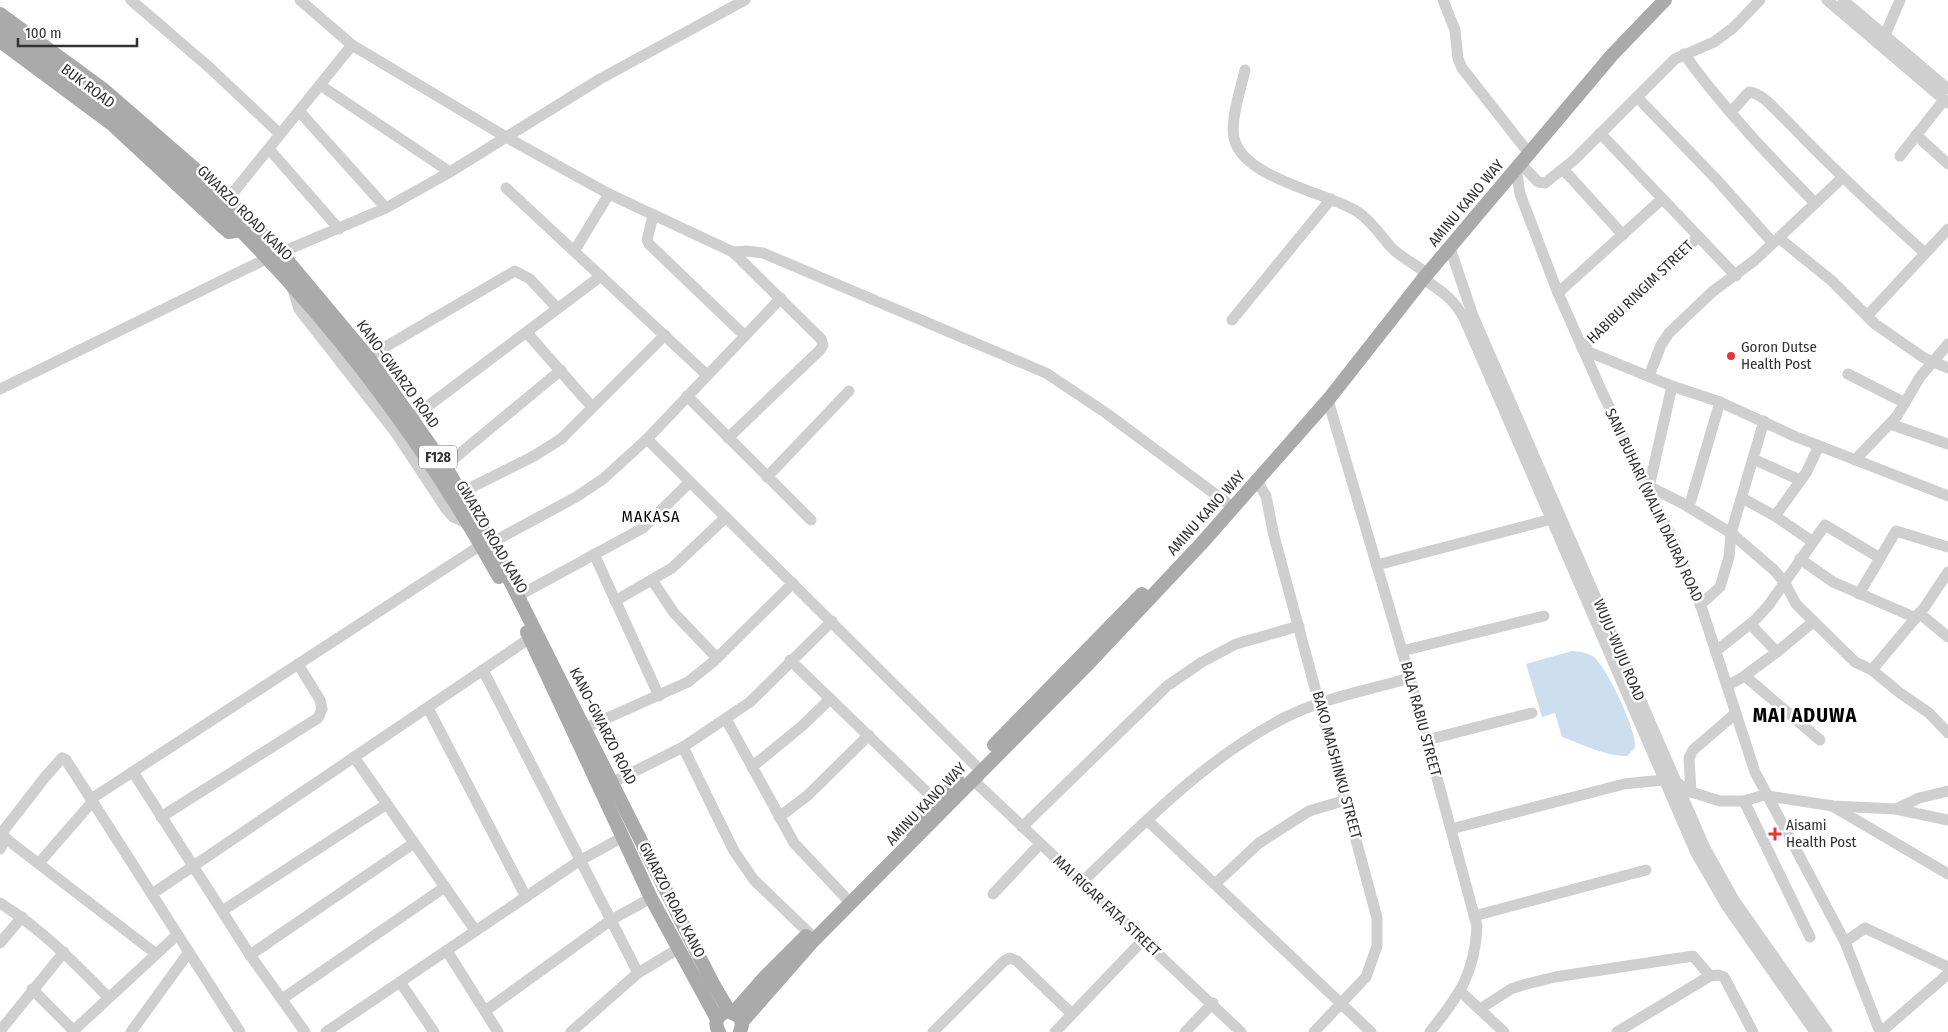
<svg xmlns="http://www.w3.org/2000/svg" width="1948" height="1032" viewBox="0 0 1948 1032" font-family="'Fira Sans Condensed',sans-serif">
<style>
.water{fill:#cddfee}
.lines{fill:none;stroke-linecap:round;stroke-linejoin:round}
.minor{stroke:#cfcfcf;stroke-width:11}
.major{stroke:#aaa;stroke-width:14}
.poi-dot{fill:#e93437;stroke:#fff;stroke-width:2}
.labels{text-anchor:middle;stroke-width:5;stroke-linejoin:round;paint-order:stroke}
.shield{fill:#fff;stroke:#707070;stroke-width:1}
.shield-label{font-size:14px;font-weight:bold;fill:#323232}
.street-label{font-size:15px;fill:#323232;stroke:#fff}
.poi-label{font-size:15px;fill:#323232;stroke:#fff;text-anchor:start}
.neighbourhood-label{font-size:16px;letter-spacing:1px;fill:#000;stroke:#fff}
.district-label{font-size:20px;font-weight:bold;letter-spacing:1px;fill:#000;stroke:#fff}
</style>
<rect width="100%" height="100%" fill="#fff"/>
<path class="water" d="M1572,651C1579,651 1588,653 1594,657C1607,668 1638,732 1635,748L1627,756C1604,756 1584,745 1562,737L1555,713L1542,717L1526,664Z"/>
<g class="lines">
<g class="minor">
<path d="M131,0L210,68L280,134"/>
<path d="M300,0L352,45L506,137L609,194L733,252L821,339L823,345L820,350L728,438"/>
<path d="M1443,0L1455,30L1458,59L1462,68L1524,147"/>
<path d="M1827,0L1948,103"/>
<path d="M1843,0L1948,89"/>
<path d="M1882,42L1900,0"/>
<path d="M1684,54C1723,108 1769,156 1815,203"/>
<path d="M1245,70C1241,88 1230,120 1234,138C1243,179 1327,192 1358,212C1371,221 1379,233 1389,245C1397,255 1412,262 1422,270"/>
<path d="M320,85L450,172"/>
<path d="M1637,97L1717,180L1773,243"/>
<path d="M299,111L386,208"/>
<path d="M1731,112L1749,92C1763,93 1778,113 1788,122C1832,168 1878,211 1925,253"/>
<path d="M1600,133L1736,276"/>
<path d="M1916,135L1948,164"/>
<path d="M269,149L339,229"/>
<path d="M1900,156L1944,100"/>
<path d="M1520,163L1538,182L1545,183L1574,160L1675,59L1714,42L1733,28L1760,0"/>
<path d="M1516,168L1520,194L1558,293L1602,392L1674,542L1700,603L1755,772L1845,942L1880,1032"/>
<path d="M1563,169L1623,235"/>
<path d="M506,188L707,375"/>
<path d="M228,199L352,45"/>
<path d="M653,216L647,240L649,244L745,336"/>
<path d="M1779,238L1832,281L1875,324L1924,358L1948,368"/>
<path d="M1450,248L1473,316L1705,848L1734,900L1827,1032"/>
<path d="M575,250L609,194"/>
<path d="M733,252L747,251L763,253L1046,373L1106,413L1227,503"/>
<path d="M1423,279C1442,291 1455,300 1465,320L1696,853L1726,905L1815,1032"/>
<path d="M293,290L299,309L396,433L446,509L453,517L469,524"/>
<path d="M1558,293L1662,199"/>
<path d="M1867,316L1948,229"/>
<path d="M1232,320L1331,199"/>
<path d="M527,333L592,407"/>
<path d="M1582,348L1698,237"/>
<path d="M1584,350L1672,386L1720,402L1794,436L1948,496"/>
<path d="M368,357L515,271L530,279L557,308"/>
<path d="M1848,374L1905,403"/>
<path d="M1649,376L1661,345L1669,333L1712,292L1755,260L1842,178"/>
<path d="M0,389L268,258L386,208L450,172L600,79L745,0"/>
<path d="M687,396L811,520"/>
<path d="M1328,400L1410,678L1477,926C1475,974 1459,995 1430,1032"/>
<path d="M412,418L601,276"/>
<path d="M1890,424L1948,444"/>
<path d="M647,439L975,765"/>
<path d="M1753,459L1800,480"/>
<path d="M1855,460L1897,416L1920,377L1948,344"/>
<path d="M445,466L561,370"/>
<path d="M767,477L849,391"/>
<path d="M1257,481L1266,496L1274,536L1377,918V946L1366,977L1314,1032"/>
<path d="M1646,485L1682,503L1731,533L1774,570L1785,583L1796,604L1855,662L1872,670L1900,693L1929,713L1948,733"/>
<path d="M1649,487L1672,386"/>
<path d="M460,493L534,456L561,439L665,335"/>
<path d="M1742,498L1775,516L1813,542"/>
<path d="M1689,507L1720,402"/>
<path d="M1775,516L1806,473L1819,446"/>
<path d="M491,543L576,497L603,479L647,439L781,298"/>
<path d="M594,554L659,696"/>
<path d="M1800,559L1833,582L1916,618"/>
<path d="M1377,565L1552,519"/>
<path d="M652,580L674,613L717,658"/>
<path d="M1859,594L1896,531L1948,547"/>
<path d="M518,596L643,528L690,482"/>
<path d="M615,601L672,568L726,517"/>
<path d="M1700,605L1720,587L1729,557L1731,533L1764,421"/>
<path d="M1919,613L1948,637"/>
<path d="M1750,624L1777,652L1813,622"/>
<path d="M1402,651L1544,616"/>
<path d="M1716,651L1754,621L1768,606L1825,525L1880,558"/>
<path d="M790,660L937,802"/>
<path d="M483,670L638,973"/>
<path d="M1872,670L1924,608L1948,572"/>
<path d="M1745,676L1820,740"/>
<path d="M1727,686L1743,677L1777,652"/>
<path d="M428,708L526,897"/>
<path d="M726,719L794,843L845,897"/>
<path d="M585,728L688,682L713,662L793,583"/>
<path d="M1427,740L1532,713"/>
<path d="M683,747L734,851L754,880L809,933"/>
<path d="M354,757L475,930"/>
<path d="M752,767L802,726L830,699"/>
<path d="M133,772L250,955L305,1032"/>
<path d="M973,780L1241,1032"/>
<path d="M613,782L683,747L750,702L832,621"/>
<path d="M1691,792L1689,758L1693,750L1736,713"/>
<path d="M1768,796L1833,806L1896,809L1948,820"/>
<path d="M91,799L481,545"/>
<path d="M1744,801L1810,937"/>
<path d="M1834,807L1948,874"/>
<path d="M1896,809L1919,798L1948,791"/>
<path d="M161,817L318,718L322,709L320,700L298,664"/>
<path d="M779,817L807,796L869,735"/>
<path d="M1147,820L1371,1032"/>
<path d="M1022,827L1167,686L1202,662L1236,644L1299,626"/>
<path d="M1451,829L1624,784L1663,780L1677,783L1691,792L1720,801H1744L1767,794"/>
<path d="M0,834L155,953"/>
<path d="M0,835L46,776L62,758L66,760L240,1032"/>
<path d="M0,849L6,838"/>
<path d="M39,863L93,801"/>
<path d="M1081,883C1145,822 1205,759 1284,718C1323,698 1369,690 1410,678"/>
<path d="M1215,884L1259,843L1309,811L1346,800"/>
<path d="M152,894L530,638"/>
<path d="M993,894L1040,844"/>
<path d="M0,903C41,929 74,962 108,997"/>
<path d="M222,911L387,804"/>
<path d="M1474,916L1646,870"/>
<path d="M1845,942L1865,928L1948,967"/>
<path d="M0,943L22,917"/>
<path d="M447,951L498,1032"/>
<path d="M250,955L414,843"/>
<path d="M400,982L434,1032"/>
<path d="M32,989L75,1032"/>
<path d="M1460,991L1504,1032"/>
<path d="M282,999L445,887"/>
<path d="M1480,1009L1511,989L1523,985L1555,977L1693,956L1710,976"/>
<path d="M485,1011L611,920L651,898"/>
<path d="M0,1031L64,952"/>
<path d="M72,1032L177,935"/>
<path d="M131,1032L189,952"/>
<path d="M326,1032L579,861L623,837"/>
<path d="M571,1032L638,973L678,949"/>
<path d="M933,1032L1004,961L1010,958L1017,961L1072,1014"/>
<path d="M1055,1032L1143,940"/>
<path d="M1185,1032L1213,1003"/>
<path d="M1617,1032L1710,976L1718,975L1724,977L1753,1032"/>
<path d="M1881,1032L1948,974"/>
</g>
<g class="major">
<path d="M0,14L104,90L210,182L281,253L368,357L445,466L491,543L712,982L729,1011"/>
<path d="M0,27C207,172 376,355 499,577"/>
<path d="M0,41L113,125L223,227L229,232L241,230"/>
<path d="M527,632L651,898L717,1019"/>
<path d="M994,745L1142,594"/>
<path d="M910,830L958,781"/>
<path d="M734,1012L763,979L806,936"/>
<path d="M742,1022L814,940L1088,664L1201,544L1328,400L1423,279L1612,55L1665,0"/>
<path d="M719,1032C713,1022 718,1013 729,1011L740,1017L742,1025L740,1032"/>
</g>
</g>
<g class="poi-dot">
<circle cx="1731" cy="356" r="5"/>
<path d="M1772.5 826.5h5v5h5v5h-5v5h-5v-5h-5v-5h5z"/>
</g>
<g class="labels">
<rect class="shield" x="419" y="445.5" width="38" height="23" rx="4"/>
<g class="shield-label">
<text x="438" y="462">F128</text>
</g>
<g class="street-label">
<text transform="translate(88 86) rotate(37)" y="5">BUK ROAD</text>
<text transform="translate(1466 203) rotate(-50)" y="5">AMINU KANO WAY</text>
<text transform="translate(245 213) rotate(45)" y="5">GWARZO ROAD KANO</text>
<text transform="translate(1640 292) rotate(-44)" y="5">HABIBU RINGIM STREET</text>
<text transform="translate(398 374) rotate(54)" y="5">KANO-GWARZO ROAD</text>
<text transform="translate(1654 505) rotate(65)" y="5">SANI BUHARI (WALIN DAURA) ROAD</text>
<text transform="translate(1206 513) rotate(-48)" y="5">AMINU KANO WAY</text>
<text transform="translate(492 537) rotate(60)" y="5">GWARZO ROAD KANO</text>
<text transform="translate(1619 650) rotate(67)" y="5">WUJU-WUJU ROAD</text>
<text transform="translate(1421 719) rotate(75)" y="5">BALA RABIU STREET</text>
<text transform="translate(603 726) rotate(63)" y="5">KANO-GWARZO ROAD</text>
<text transform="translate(1337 765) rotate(75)" y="5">BAKO MAISHINKU STREET</text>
<text transform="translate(926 804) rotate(-46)" y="5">AMINU KANO WAY</text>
<text transform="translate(672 900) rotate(63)" y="5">GWARZO ROAD KANO</text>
<text transform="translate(1107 906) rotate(43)" y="5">MAI RIGAR FATA STREET</text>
</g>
<g class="poi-label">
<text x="1741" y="352">Goron Dutse<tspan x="1741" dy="17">Health Post</tspan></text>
<text x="1786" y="830">Aisami<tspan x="1786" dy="17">Health Post</tspan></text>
</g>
<g class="neighbourhood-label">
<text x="651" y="522">MAKASA</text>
</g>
<g class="district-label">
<text x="1805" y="722">MAI ADUWA</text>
</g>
</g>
<path d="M18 38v8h119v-8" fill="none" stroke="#323232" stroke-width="2.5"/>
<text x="25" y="38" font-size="15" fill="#323232" stroke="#ffffff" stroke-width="4" paint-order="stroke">100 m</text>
</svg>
